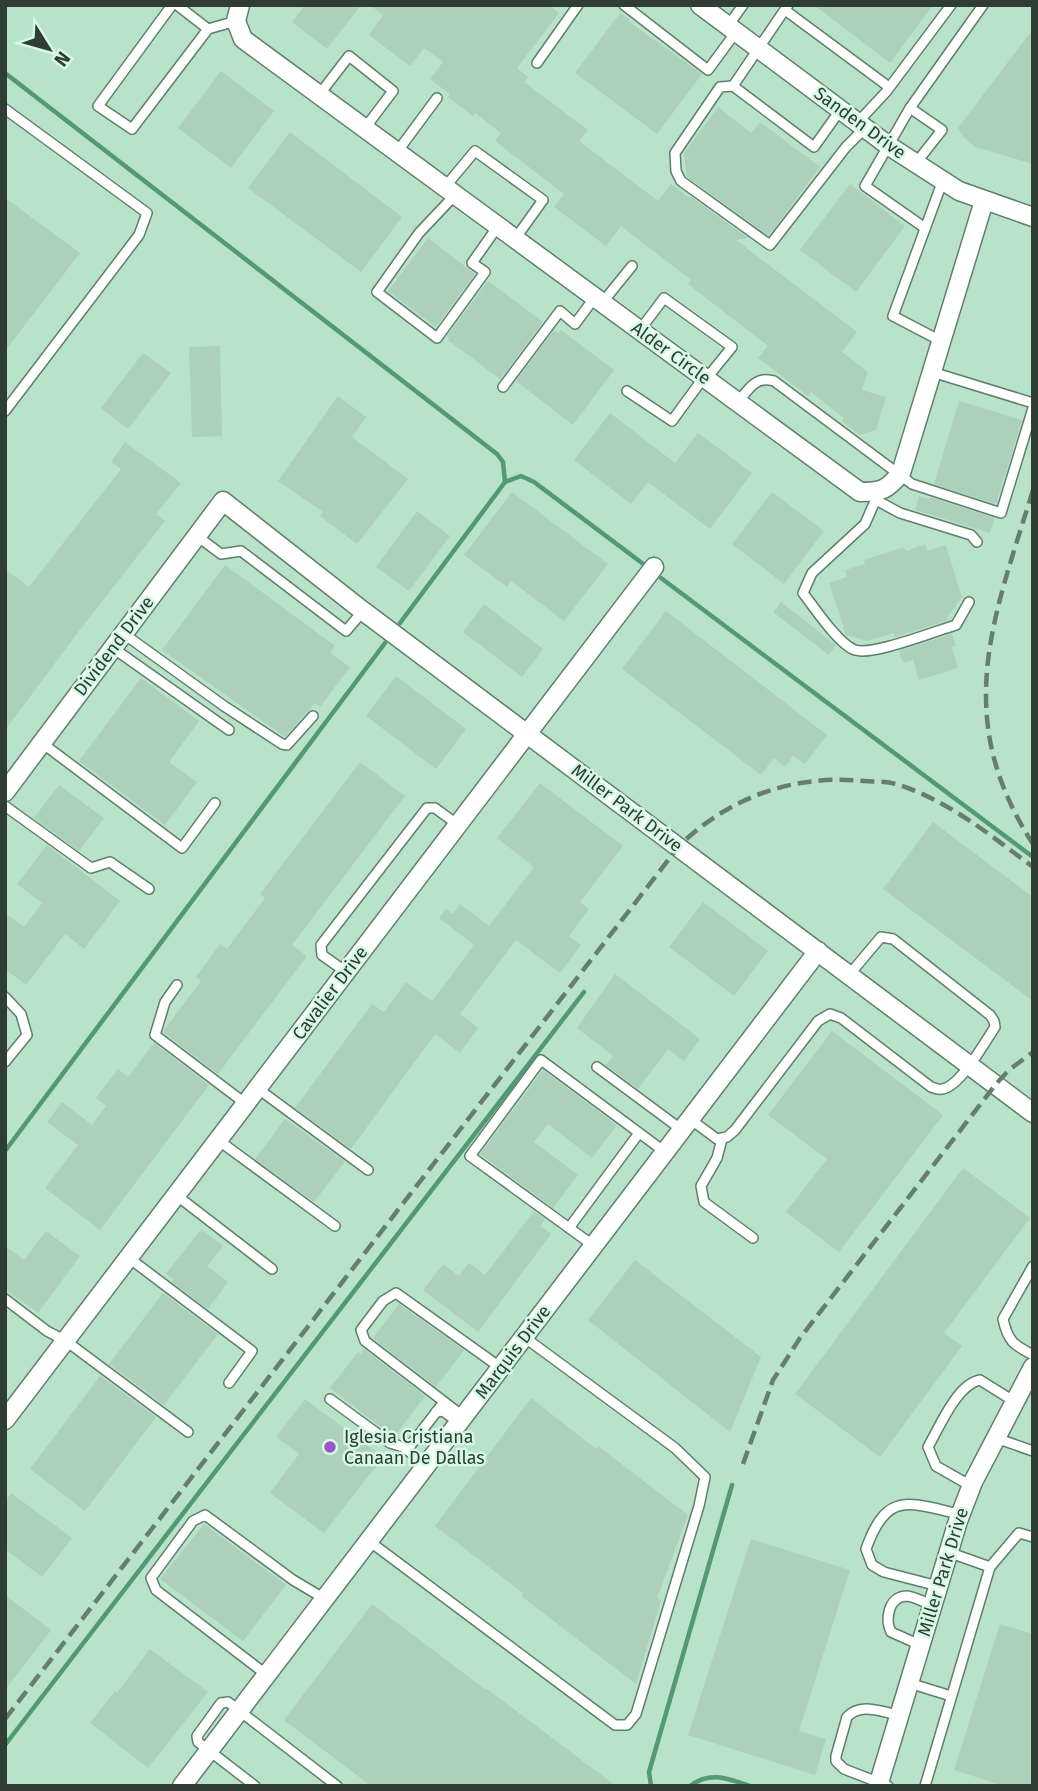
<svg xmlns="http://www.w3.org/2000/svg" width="1038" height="1791" viewBox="0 0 1038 1791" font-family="'Fira Sans',sans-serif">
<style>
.built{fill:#b8e3c9}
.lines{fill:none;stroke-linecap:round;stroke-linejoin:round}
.stream{stroke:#539974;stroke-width:4.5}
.building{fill:#add0bb}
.service-casing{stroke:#5f7f6d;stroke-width:12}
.minor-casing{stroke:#5f7f6d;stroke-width:21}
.service{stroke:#fff;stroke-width:9}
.minor{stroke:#fff;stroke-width:18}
.rail{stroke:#677d70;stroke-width:4.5;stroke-dasharray:14 7;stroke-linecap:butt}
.poi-dot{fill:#9b56ca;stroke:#d6f9e4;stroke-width:2.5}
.labels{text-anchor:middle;stroke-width:5;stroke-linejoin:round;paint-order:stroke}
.street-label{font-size:18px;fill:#2f3d35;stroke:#d6f9e4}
.poi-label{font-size:18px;fill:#2f3d35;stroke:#d6f9e4;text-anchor:start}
</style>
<rect width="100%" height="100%" fill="#c9ecd7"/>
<rect class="built" x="5" y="5" width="1028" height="1781"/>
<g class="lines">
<g class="stream">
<path d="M5,73L497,454L503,462L505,482"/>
<path d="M661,578L1033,857"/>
<path d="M400,623L505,482L521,476L534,482L642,563"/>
<path d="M5,1151L385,643"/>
<path d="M5,1745L584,992"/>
<path d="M651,1786L649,1772L732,1485"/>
<path d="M690,1786C710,1771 727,1778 750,1786"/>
</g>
</g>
<g class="building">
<path d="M305,5H361L327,49L292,22Z"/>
<path d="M370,5H549L559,13L517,68L528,77L524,82L588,130L579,141L658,201L671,184L691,199L690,196L748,238L736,240L857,332L842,352L868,372L862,390L886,397L876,430L860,435L842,421L844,418L811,392L808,396L758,358L768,346L688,284L691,280L621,226L606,246L554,207L564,194L495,141L501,133L475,113L473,116L448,97L450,94L430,79L443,62L424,48L410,66L369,35L383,15Z"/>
<path d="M814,5H933L890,63Z"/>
<path d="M620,13L629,19L628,21L702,74L657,134L575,73Z"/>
<path d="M1033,29V164L975,147L964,138L958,128Z"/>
<path d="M221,71L274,111L231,168L178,128Z"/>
<path d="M718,107L751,133L760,122L820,167L771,233L766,234L687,177L684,153Z"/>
<path d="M290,132L402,217L361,272L248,188Z"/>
<path d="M850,184L905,226L856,292L800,250Z"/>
<path d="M5,198L80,253L5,351Z"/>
<path d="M428,238L475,274L436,327L388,291Z"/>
<path d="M487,282L491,283L543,322L500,379L448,340L450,338L447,336Z"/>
<path d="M554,330L558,334L561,330L614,370L573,425L516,381Z"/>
<path d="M220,346L222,436L192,437L189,347Z"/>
<path d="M143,353L171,373L128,429L101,408Z"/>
<path d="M338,396L366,417L352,437L408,479L357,544L320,516L323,512L278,481Z"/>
<path d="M959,401L1022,420L996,504L934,484Z"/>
<path d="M610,413L675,463L698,433L752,473L710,529L648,482L631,504L574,460Z"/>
<path d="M125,442L181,483L156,514L165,521L82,627L5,730V569L29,587L121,469L111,462Z"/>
<path d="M512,492L608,564L564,621L511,581L507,587L464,555Z"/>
<path d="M772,492L824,531L784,584L732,544Z"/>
<path d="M919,496L929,499L930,497L992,517L994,519L990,533L915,510Z"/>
<path d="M417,511L450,536L409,591L376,567Z"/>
<path d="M925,544L927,551L946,545L962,598L947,617L948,620L895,637L894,633L867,641L846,635L829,583L847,577L845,570L865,564L864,560L904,547L906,551Z"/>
<path d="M225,565L335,646L330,653L350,667L320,707L315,703L285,737L162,650Z"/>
<path d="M781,602L836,645L829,655L773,612Z"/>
<path d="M484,604L543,649L522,677L463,632Z"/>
<path d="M666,611L827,735L805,764L793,756L785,767L774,758L761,775L622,669Z"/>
<path d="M952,634L956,646L952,647L958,668L919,680L913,660L903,663L899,651Z"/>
<path d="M396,676L466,729L436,769L366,716Z"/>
<path d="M141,678L199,721L169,762L197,782L165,825L79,761Z"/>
<path d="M360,762L405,796L292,945L307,956L218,1074L163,1032L164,1030L201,981L196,977L220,944L227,949L265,898L260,894Z"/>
<path d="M540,783L623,846L580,902L589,909L569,936L581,945L560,973L516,940L460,1014L478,1028L460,1053L435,1034L351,1149L295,1108L372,1004L384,1012L406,982L432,1001L451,976L474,945L439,918L446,909L453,914L460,904L489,926L534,867L497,838Z"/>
<path d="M59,785L104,818L79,851L34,818Z"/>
<path d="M933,822L1033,897V1001L883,889Z"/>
<path d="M47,845L120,901L84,949L65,934L26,985L5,969V913L24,927L42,903L17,884Z"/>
<path d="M703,902L768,951L734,996L669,947Z"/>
<path d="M615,974L700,1039L684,1061L668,1049L638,1089L606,1065L613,1056L577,1028Z"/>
<path d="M832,1031L943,1115L839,1252L786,1212L827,1159L768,1115Z"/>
<path d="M154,1043L209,1085L100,1230L45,1188L78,1145L47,1122L62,1102L92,1125L106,1106L96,1098L118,1069L128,1077Z"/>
<path d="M543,1070L617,1125L592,1158L548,1124L534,1142L578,1175L553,1208L480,1154Z"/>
<path d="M285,1119L343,1160L344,1163L314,1202L255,1159Z"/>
<path d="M963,1168L1030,1218L944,1333L962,1346L880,1457L795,1394Z"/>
<path d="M534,1211L545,1219L540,1226L551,1234L478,1332L423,1290L443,1264L459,1276L469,1263L485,1275Z"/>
<path d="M201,1229L223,1246L207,1266L228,1282L208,1309L172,1282L173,1279L166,1274Z"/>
<path d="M46,1231L80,1256L38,1313L5,1289V1246L24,1260Z"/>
<path d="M635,1260L761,1357L730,1432L588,1320Z"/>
<path d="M163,1293L218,1334L164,1405L109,1364Z"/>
<path d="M399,1304L464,1350L436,1387L373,1338Z"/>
<path d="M364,1349L425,1396L394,1437L330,1388L358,1352L361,1354Z"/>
<path d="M100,1376L156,1417L85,1511L30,1469Z"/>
<path d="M531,1398L596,1449L598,1446L688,1515L657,1598L661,1601L636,1684L521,1596L523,1593L435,1526Z"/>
<path d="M305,1399L383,1457L324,1533L270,1493L299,1454L276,1437Z"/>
<path d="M11,1493L72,1538L42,1577L5,1549V1501Z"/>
<path d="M204,1524L286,1585L243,1641L160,1579Z"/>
<path d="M751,1539L850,1570L799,1731L826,1739L815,1775L688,1735Z"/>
<path d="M5,1595L51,1630L5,1690Z"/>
<path d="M372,1604L486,1690L487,1689L616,1786H371L284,1720Z"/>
<path d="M1000,1624L1033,1634V1786H1004L954,1770Z"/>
<path d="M150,1649L208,1692L148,1768L90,1723L115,1691L117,1693Z"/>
</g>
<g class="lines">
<defs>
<g id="service">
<path d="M172,5L98,106L132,129L208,29"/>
<path d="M177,5L208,29L236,21"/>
<path d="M624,5L708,70L736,32"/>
<path d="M788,5L733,86L814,147L841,109"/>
<path d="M785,10L889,87"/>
<path d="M728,26L743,5"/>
<path d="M537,63L578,5"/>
<path d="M733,86L720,87L675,153L676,171L681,181L770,245L846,147L866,127"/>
<path d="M319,95L349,56L393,91L365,128"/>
<path d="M910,108L942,130L916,163"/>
<path d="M5,109L147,213L139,235L5,411"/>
<path d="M858,122L886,92L951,5"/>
<path d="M397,152L437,98"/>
<path d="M445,187L475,151L543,200L515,239"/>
<path d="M455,195L419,233L377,292L437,338L485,272L472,263L498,226"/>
<path d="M925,228L865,186L910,108L983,5"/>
<path d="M602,303L632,266"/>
<path d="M640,330L664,298L732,347L706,379"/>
<path d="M941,341L893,316L943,180"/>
<path d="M932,372L1033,403"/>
<path d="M503,387L560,311L575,324L595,297"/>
<path d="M627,391L672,421L704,377"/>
<path d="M738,402C748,390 756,375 774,381L912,484L1001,513L1033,408"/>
<path d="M879,492L865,524L812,573L803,593C814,607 839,645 855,650C873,656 935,631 956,625L969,602"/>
<path d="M876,500L900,513L971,535L977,542"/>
<path d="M197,536L221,554L241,551L346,631L363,611"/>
<path d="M124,634L224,706L282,744L287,745L313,716"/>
<path d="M113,648L229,730"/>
<path d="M42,743L182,848L215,803"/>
<path d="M5,806L91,868L110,862L149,889"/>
<path d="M346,972L322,955L321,945L427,808H435L458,825"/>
<path d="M177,985L165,1002L155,1035L246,1104"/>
<path d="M5,997L21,1014L27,1035L5,1062"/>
<path d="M597,1067L682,1130"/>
<path d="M257,1088L368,1170"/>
<path d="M690,1119L717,1139L727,1137L735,1130L818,1021L830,1014L841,1018L931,1087C934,1088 938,1090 942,1089C960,1087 985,1042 995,1027L994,1021L990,1015L893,939L881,937L849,975"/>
<path d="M722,1139L717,1158L701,1186L704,1202L753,1238"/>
<path d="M218,1140L335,1226"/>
<path d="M176,1195L272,1269"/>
<path d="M569,1228L639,1133"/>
<path d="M594,1246L470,1156L541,1060L665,1152"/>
<path d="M129,1258L252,1351L229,1383"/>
<path d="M1033,1266L1003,1319C1008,1342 1014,1345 1033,1355"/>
<path d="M5,1299L47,1331L66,1341L188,1432"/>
<path d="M330,1399L390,1443L403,1447L427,1465"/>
<path d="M436,1412L443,1411L459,1423"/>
<path d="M464,1417L365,1341L361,1330L383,1301L396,1293L501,1368"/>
<path d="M996,1438L1033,1451"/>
<path d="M407,1450L444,1402"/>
<path d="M971,1486L936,1466L928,1447C939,1428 957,1384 980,1380L1015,1402"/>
<path d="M369,1541L615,1725H627L636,1714L699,1506L705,1477L675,1448L524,1337"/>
<path d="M990,1567L1019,1533L1033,1537"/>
<path d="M938,1586L884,1572L872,1565L866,1549C887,1490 908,1503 960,1514"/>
<path d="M920,1645L891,1632C885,1620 888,1597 906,1596C914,1596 925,1603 932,1605"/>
<path d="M267,1675L156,1590L151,1578L193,1521L205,1515L293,1580L325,1599"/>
<path d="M909,1683L951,1696"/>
<path d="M255,1786L198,1742L197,1736L221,1703L228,1702L337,1786"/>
<path d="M888,1786L844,1769L836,1761V1756L847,1717C861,1702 881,1712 899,1715"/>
<path d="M925,1786L990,1567L948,1552"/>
</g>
<g id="minor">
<path d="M240,5L236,21L243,39L860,492C882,492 887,490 901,473L984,201"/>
<path d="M700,5L889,146L959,191L1033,217"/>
<path d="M5,792L223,501L363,611L1033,1113"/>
<path d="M5,1420L654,567"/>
<path d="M182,1786L818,951"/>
<path d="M878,1786L958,1521L973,1482L1033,1367"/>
</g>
</defs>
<use href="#service" class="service-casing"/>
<use href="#minor" class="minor-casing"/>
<use href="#service" class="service"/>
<use href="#minor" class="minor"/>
<g class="rail">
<path d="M1033,490C993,620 951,717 1033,844"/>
<path d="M743,1464L773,1380L800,1338L996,1084L1009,1070L1033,1052"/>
<path d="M5,1719L679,846C729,797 794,774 864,781C874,782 886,781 896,784C948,800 990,835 1033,867"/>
</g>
</g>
<circle class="poi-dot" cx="330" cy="1447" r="7"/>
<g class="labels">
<g class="street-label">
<text transform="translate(860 123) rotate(36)" y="6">Sanden Drive</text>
<text transform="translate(671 353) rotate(36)" y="6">Alder Circle</text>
<text transform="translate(114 646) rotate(-53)" y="6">Dividend Drive</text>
<text transform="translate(627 808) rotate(37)" y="6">Miller Park Drive</text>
<text transform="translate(330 993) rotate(-53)" y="6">Cavalier Drive</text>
<text transform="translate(513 1352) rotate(-53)" y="6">Marquis Drive</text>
<text transform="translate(943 1572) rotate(-73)" y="6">Miller Park Drive</text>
</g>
<g class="poi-label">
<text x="344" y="1443">Iglesia Cristiana<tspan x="344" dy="21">Canaan De Dallas</tspan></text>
</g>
</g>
<rect width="1038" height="1791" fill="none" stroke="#2f3d35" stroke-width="14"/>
<g transform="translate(49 49) rotate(127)" stroke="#d6f9e4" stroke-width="5" paint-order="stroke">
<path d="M0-5L12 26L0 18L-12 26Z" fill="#2f3d35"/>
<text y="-10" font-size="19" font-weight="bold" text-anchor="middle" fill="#2f3d35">N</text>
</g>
</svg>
